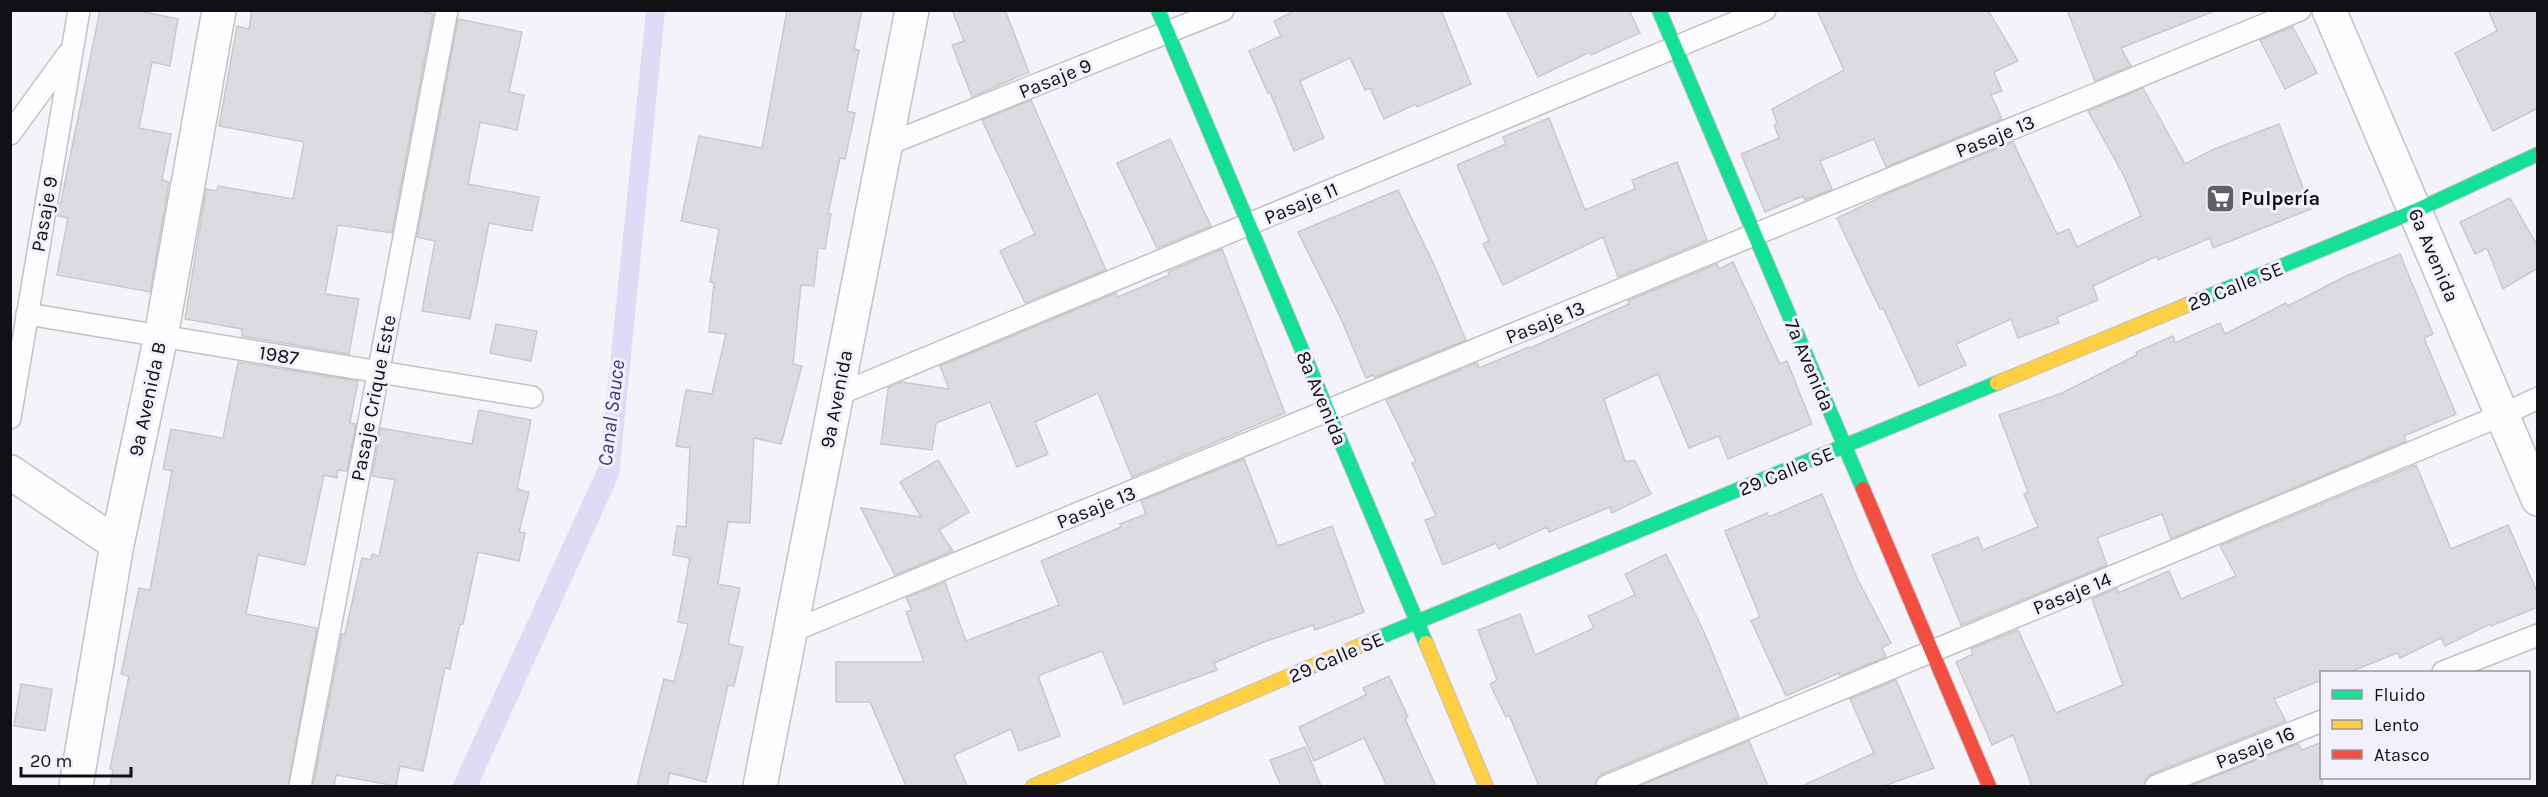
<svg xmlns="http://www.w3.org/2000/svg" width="2548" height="797" viewBox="0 0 2548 797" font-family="Karla,sans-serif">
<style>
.water{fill:#dfdaf6}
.building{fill:#dcdbdf;stroke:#cac9ce;stroke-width:1.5}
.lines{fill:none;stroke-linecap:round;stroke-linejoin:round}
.lane-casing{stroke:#c2c1c6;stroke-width:24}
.street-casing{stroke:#c2c1c6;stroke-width:36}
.fast-casing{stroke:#c2c1c6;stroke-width:16}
.slow-casing{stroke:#c2c1c6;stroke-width:16}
.jam-casing{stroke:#c2c1c6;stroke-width:16}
.lane{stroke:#fdfdfe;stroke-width:21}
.street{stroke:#fdfdfe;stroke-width:33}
.fast{stroke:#16e098;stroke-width:14}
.slow{stroke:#ffcf43;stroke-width:14}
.jam{stroke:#f24e42;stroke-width:14}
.labels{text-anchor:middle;stroke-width:6;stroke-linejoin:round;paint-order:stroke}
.street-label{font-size:20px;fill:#111014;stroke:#f2f0fc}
.poi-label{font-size:20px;font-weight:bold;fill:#111014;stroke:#f2f0fc;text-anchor:start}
.water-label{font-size:21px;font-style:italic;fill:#4a357d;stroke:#f2f0fc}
</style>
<rect width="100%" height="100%" fill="#f4f3f9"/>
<path class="water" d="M646,11H665L619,476L478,786H452L600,463Z"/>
<g class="building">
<path d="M100,10H135L178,19L170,66L152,62L139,128L171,134L162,180L169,182L150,292L57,275L68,218L58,216Z"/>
<path d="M252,10H414L433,14L392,233L338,225L325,294L359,299L349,354L242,336V329L185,319L206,189L217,191L218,186L293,199L304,142L219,126L237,26L249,29Z"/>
<path d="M787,10H862L854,49L859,50L847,111L855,113L845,159L840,158L828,214H831L825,249L818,248L814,286L801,285L793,364L802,366L781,444L754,438L750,523L728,522L718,584L740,588L728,644L743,647L734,686L728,685L706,782L670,773L667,786H637L664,679L674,682L688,624L678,622L690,558L673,555L677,526L686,527L690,448L676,446L686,390L712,394L726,334L709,332L714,283L710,282L719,229L681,221L699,136L762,148Z"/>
<path d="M952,10H1005L1029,72L972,97L952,45L964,41Z"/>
<path d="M1296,10H1441L1471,84L1417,107L1416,104L1384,119L1370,88L1365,90L1350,58L1300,81L1324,138L1294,151L1270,92L1268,93L1249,51L1281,36L1274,21Z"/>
<path d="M1506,10H1629L1640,33L1591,55L1590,52L1538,77Z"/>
<path d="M1817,10H1988L2018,61L1994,72L2002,91L1991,95L2002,119L1886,167L1874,139L1820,161L1832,189L1805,200L1803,196L1765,212L1741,154L1779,138L1774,125L1777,123L1772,109L1844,70Z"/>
<path d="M2067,10H2212V12L2121,48L2131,66L2095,81Z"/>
<path d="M2488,10H2538V108L2493,131L2455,53L2497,31Z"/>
<path d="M458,19L522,32L509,92L524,95L517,130L480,122L468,184L539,197L532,231L489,223L470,319L422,311L435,241L417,237Z"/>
<path d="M2293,27L2317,73L2285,89L2260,40Z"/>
<path d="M2143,88L2185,164L2212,150L2279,124L2311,209L2213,248L2210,238L2158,260L2157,256L2093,286L2098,300L2057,317L2059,323L2018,338L2011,319L1956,344L1966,365L1919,386L1883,308L1880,309L1837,218L1891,192L2013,142L2057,234L2069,229L2077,247L2141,216L2124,176L2088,111Z"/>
<path d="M1031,100L1106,270L1025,303L1000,251L1035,234L982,120Z"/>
<path d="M1549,118L1585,210L1635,189L1632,180L1677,162L1707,240L1618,277L1603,237L1503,285L1483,244L1489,241L1457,165L1506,144L1503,137Z"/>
<path d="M1170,139L1211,226L1157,248L1117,163Z"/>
<path d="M1398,190L1435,267L1466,340L1375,377L1373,375L1366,378L1341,319L1298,232Z"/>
<path d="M2510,198L2538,247V268L2503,289L2487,248L2475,254L2460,222Z"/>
<path d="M1222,249L1285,413L1132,477L1098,393L1035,422L1048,454L1017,467L990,402L936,423L932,450L881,444L888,388L901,382L949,389L940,366L1116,293L1118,297L1170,275L1168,272Z"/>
<path d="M2400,254L2433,334L2424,338L2456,414L2404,436L2406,441L2171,539L2162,514L2097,538L2107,565L1961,625L1932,555L1978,537L1983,550L2038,527L2024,494L2028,492L1999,415L2062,393L2137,355L2136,352L2173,336L2175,343L2220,323L2225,334L2286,303L2288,306L2346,276Z"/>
<path d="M1733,262L1780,364L1787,361L1812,424L1728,459L1719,436L1689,448L1658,374L1604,399L1625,461H1635L1651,494L1612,513L1610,507L1549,532L1547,527L1499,549L1496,543L1443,565L1425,520L1436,516L1412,463L1416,462L1386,400L1477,363L1479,368L1529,347L1530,348L1629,304L1628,301L1717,264L1719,269Z"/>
<path d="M496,324L537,331L531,361L490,353Z"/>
<path d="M238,362L358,381L350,423L356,424L347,471L338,470L337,478L324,475L305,565L258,555L246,614L317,628L288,786H110L113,770L110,769L129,676L121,674L139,588L150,590L172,471L163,469L171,429L223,438Z"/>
<path d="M479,410L531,420L517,489L529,492L519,532L525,533L519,561L478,552L463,624H460L450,669L445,668L423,771L400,766L396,786L336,775L334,786H313L342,634H345L362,558L371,560L372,554L379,556L395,480L372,476L381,428L472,444Z"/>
<path d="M1244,459L1278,546L1332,526L1364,612L1315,630L1313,625L1264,642L1214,663L1217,670L1124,704L1102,651L1038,676L1060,736L1019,751L1011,729L954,755L967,786H906L870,702H836V662H924L906,612L912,610L906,598L945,582L966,641L1059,605L1041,561L1121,527L1120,524L1146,514L1141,501Z"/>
<path d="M938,460L969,512L939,530L953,551L895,575L861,508L921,517L900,482Z"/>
<path d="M2416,465L2451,549L2508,525L2538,594V607L2491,626L2490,624L2445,646L2441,638L2400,658L2397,653L2350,672H2322V680L2274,699L2286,721L2151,774L2146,779L2144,786H2032L2013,735L1992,745L1956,662L1973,654L1971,649L2018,630L2056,713L2123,685L2092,599L2117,588L2118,593L2169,571L2181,599L2236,576L2220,546Z"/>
<path d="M1822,494L1857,578L1891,643L1882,648L1886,657L1840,676L1839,673L1786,696L1751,621L1760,617L1725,531L1767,513L1769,517Z"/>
<path d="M1666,554L1704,632L1739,717L1602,774L1597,779L1595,786H1539L1509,715L1506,717L1490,684L1497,680L1478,630L1520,614L1535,655L1594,628L1588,616L1635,595L1625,574Z"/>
<path d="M1389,676L1408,717L1405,719L1436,786H1387L1364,738L1314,761L1299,727L1366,695L1363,688Z"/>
<path d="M1896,680L1934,768L1884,786H1802L1874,753L1850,699Z"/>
<path d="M21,684L52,689L45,731L14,726Z"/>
<path d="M1749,741L1768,786H1639Z"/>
<path d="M2322,742V786H2190L2298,744L2302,750Z"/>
<path d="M1305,747L1321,786H1281L1270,760Z"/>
</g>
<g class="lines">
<defs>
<g id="lane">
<path d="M10,134L68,54"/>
<path d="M886,145L1223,10"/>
<path d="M27,314L532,397"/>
<path d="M837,395L1765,10"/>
<path d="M10,418L79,10"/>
<path d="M790,632L2300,10"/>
<path d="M2443,672L2538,635"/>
<path d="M300,786L447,10"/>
<path d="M1607,786L2502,415L2538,398"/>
<path d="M2156,786L2322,721"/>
</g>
<g id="street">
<path d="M2329,10L2538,499"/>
<path d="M10,472L117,544"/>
<path d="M76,786L117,544L161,336L219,10"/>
<path d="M760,786L912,10"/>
</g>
<g id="fast">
<path d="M1158,10L1426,643"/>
<path d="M1659,10L1863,489"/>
<path d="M2187,305L2415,211L2538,154"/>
<path d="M1373,640L1997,383"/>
</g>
<g id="slow">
<path d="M1997,383L2187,305"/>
<path d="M1426,643L1486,786"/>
<path d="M1033,786L1373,640"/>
</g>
<path id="jam" d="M1863,489L1989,786"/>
</defs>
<use href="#lane" class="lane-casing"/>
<use href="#street" class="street-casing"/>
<use href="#fast" class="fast-casing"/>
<use href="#slow" class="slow-casing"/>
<use href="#jam" class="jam-casing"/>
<use href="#lane" class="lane"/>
<use href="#street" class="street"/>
<use href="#fast" class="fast"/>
<use href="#slow" class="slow"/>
<use href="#jam" class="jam"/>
</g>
<defs>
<symbol id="supermarket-square" viewBox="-11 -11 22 22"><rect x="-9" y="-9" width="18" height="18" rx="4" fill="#605f64" stroke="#f2f0fc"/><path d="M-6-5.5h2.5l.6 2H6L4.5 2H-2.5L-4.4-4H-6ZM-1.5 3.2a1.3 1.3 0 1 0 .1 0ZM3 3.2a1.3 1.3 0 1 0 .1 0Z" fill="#fff"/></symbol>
</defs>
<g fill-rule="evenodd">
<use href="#supermarket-square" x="2204" y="182" width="33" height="33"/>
</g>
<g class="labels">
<g class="street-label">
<text transform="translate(1055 78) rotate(-22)" y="7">Pasaje 9</text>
<text transform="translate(1995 136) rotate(-22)" y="7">Pasaje 13</text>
<text transform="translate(1301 203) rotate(-23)" y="7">Pasaje 11</text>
<text transform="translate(44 214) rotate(-80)" y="7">Pasaje 9</text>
<text transform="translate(2434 255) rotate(67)" y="7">6a Avenida</text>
<text transform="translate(2235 286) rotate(-22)" y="7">29 Calle SE</text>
<text transform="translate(1545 322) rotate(-22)" y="7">Pasaje 13</text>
<text transform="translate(279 355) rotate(9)" y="7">1987</text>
<text transform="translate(1810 365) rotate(67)" y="7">7a Avenida</text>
<text transform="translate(373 398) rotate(-79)" y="7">Pasaje Crique Este</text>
<text transform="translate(1322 398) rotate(67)" y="7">8a Avenida</text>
<text transform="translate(147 399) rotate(-78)" y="7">9a Avenida B</text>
<text transform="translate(836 399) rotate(-79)" y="7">9a Avenida</text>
<text transform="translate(1786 471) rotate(-22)" y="7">29 Calle SE</text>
<text transform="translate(1096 507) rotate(-22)" y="7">Pasaje 13</text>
<text transform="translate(2072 593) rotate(-22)" y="7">Pasaje 14</text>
<text transform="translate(1336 657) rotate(-23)" y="7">29 Calle SE</text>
<text transform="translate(2255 747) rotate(-22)" y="7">Pasaje 16</text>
</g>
<g class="poi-label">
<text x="2241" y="205">Pulpería</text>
</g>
<g class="water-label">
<text transform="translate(611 413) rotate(-83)" y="7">Canal Sauce</text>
</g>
</g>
<rect width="2548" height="797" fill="none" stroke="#111014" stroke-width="24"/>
<rect x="2320" y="671" width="210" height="108" fill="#f2f0fc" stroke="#98969f" stroke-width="1.5"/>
<rect x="2332" y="690" width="30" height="9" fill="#16e098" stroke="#98969f" stroke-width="1.5"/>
<text x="2374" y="701" font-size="18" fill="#111014">Fluido</text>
<rect x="2332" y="720" width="30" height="9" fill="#ffcf43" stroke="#98969f" stroke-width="1.5"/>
<text x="2374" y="731" font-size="18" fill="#111014">Lento</text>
<rect x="2332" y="750" width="30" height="9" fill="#f24e42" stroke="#98969f" stroke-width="1.5"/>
<text x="2374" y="761" font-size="18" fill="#111014">Atasco</text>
<path d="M21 767v9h110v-9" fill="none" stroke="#111014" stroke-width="3"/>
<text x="30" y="767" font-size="18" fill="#111014" stroke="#f2f0fc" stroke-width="4.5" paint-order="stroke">20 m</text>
</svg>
